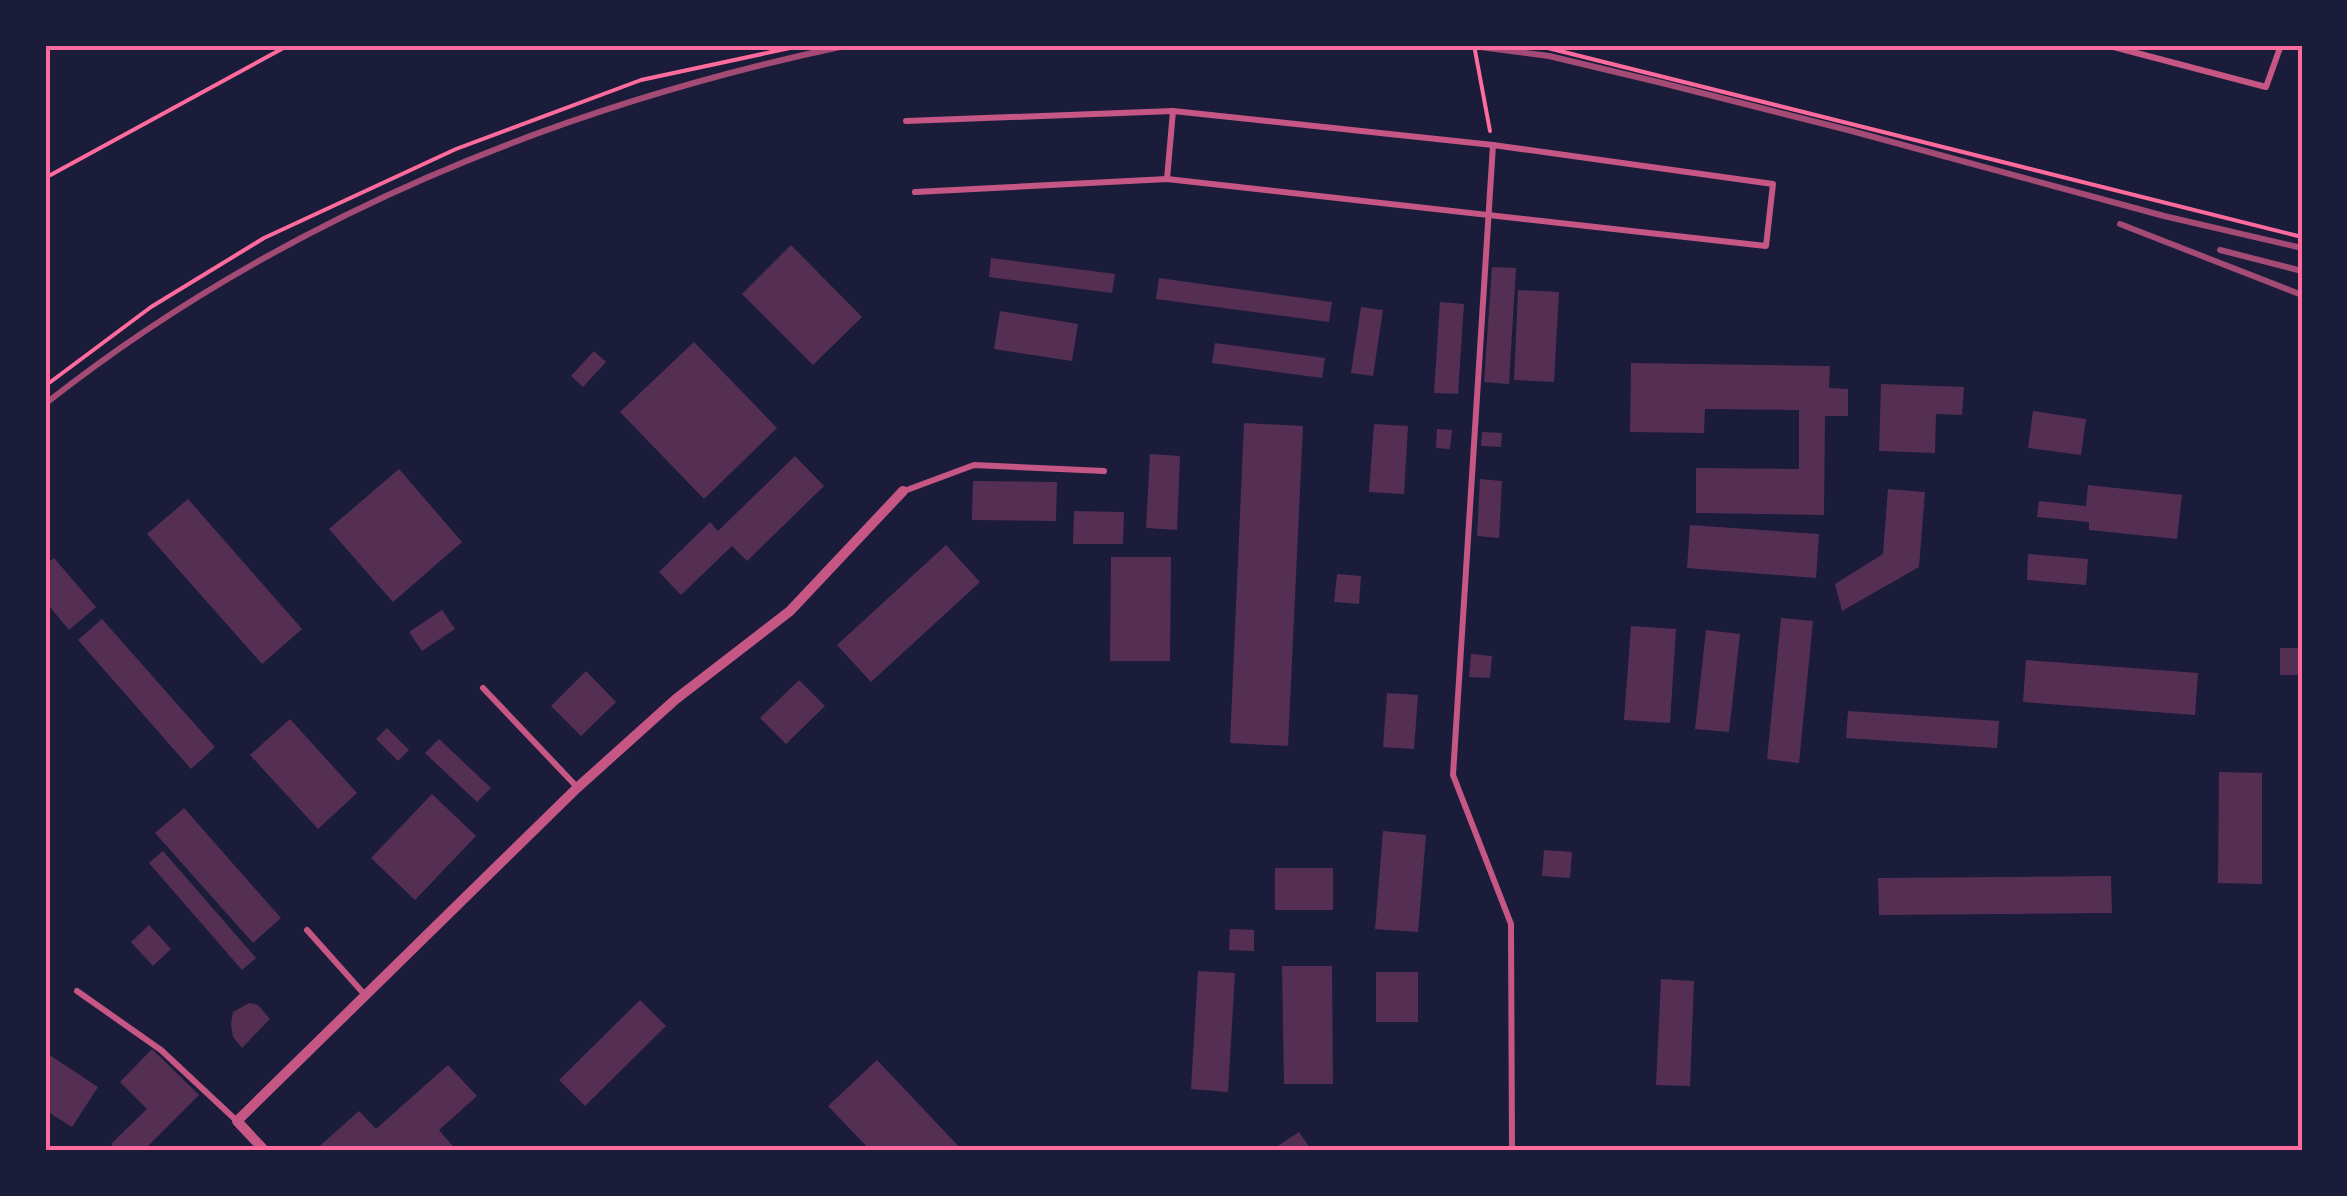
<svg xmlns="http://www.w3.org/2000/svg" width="2347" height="1196" viewBox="0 0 2347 1196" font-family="'Source Serif 4',serif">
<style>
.building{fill:#542f53}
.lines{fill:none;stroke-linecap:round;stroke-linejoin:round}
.path{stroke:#ff6b9d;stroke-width:4}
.service{stroke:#c65784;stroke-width:6}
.minor{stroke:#c65784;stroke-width:10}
.rail{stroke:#a44b75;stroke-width:6}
.neatline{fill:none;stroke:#ff6b9d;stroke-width:4}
</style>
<rect width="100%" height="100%" fill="#1b1b3a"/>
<g class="building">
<path d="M791,245L862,317L813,365L742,294Z"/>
<path d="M991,258L1115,274L1112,293L989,277Z"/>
<path d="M1492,267L1516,268L1509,384L1484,382Z"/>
<path d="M1159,278L1332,302L1329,322L1156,299Z"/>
<path d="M1518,290L1559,292L1554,382L1514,380Z"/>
<path d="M1440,302L1464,304L1458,394L1434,393Z"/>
<path d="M1361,307L1383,310L1373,376L1351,373Z"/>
<path d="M1000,311L1078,324L1072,361L994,349Z"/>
<path d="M694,342L777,428L704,499L620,412Z"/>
<path d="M1215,343L1325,358L1322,378L1212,363Z"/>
<path d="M594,351L606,362L583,387L571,376Z"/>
<path d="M1631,363L1830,366L1829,388L1848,389V416H1825L1824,515L1696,513V468L1799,469V410L1705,409L1704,433L1630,432Z"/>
<path d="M1881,384L1964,387L1962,415L1936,414L1935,453L1879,451Z"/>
<path d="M2033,411L2086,419L2081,455L2028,448Z"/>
<path d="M1244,423L1303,426L1288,746L1230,743Z"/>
<path d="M1374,424L1408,426L1404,494L1369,492Z"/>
<path d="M1437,429L1452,430L1450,449L1436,448Z"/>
<path d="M1482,432L1502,433L1501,447L1481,446Z"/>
<path d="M1150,454L1180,456L1177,530L1146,528Z"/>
<path d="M795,456L824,486L747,561L732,546L681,595L659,572L710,522L718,531Z"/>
<path d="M399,469L462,542L393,602L329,529Z"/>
<path d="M1480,479L1502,481L1499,538L1477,536Z"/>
<path d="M973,481L1057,482L1056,521L972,520Z"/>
<path d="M2088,485L2182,495L2177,539L2089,530V522L2037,517L2039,501L2086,506Z"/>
<path d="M1888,489L1925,492L1919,567L1842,611L1835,584L1883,554Z"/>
<path d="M188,499L302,629L262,664L147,534Z"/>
<path d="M1074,511L1124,512L1123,544H1073Z"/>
<path d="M1690,525L1819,534L1816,578L1687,568Z"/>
<path d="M946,545L980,582L871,682L837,645Z"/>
<path d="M2028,554L2088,559L2086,585L2027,580Z"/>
<path d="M1111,557H1171L1170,661H1110Z"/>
<path d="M54,558L96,607L69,630L45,601V565Z"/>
<path d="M1337,574L1361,576L1359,604L1334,602Z"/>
<path d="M442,610L455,629L422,651L409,632Z"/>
<path d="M1781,618L1813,621L1799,763L1767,759Z"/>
<path d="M102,619L215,747L191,769L78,640Z"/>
<path d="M1631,626L1676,629L1670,723L1624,720Z"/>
<path d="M1706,630L1740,634L1729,732L1695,729Z"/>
<rect x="2280" y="648" width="22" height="27"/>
<path d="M1471,654L1492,656L1490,678L1469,677Z"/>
<path d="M2026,660L2198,673L2195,715L2023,702Z"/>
<path d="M586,671L616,702L581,736L551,706Z"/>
<path d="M799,680L825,706L786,744L760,718Z"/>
<path d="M1387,693L1418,695L1414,749L1383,747Z"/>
<path d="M1848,711L1999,721L1997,748L1846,738Z"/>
<path d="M290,719L357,793L318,829L250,755Z"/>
<path d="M387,728L409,750L398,761L376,739Z"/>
<path d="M439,739L491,788L477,802L425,753Z"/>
<path d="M2219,772L2262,773V884L2218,883Z"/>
<path d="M432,794L476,836L415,900L371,858Z"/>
<path d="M184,808L281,918L253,943L155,833Z"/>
<path d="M1383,831L1426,835L1418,932L1375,929Z"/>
<path d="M1544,850L1572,852L1570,878L1542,876Z"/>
<path d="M163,851L256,958L242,970L149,863Z"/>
<rect x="1275" y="868" width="58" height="42"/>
<path d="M2111,876L2112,913L1879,915L1878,878Z"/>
<path d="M149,925L171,949L153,966L131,942Z"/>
<path d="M1230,929L1254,930V951L1229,950Z"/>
<path d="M1282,966H1332L1333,1084H1284Z"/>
<path d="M1198,971L1235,973L1228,1092L1191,1089Z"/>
<rect x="1376" y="972" width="42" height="50"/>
<path d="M1661,979L1694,981L1690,1086L1656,1085Z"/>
<path d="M640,1000L666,1026L585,1106L559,1080Z"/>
<path d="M249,1003L258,1005L270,1019L242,1048L233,1037L231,1024L233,1012Z"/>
<path d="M152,1049L199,1095L143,1151H118L111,1144L147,1109L120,1082Z"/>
<path d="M45,1052L98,1087L72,1127L45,1110Z"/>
<path d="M877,1060L963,1151H871L828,1106Z"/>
<path d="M448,1065L477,1096L439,1130L457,1151H398L394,1146L388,1151H314L359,1111L376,1129Z"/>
<path d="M1299,1132L1312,1151H1270Z"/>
</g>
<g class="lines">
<g class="path">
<path d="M1474,45L1490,131"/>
<path d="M1536,45L2302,237"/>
<path d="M45,178L289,45"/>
<path d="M45,386L151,307L264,238L456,149L641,80L804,45"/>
</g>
<g class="service">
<path d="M2106,45L2266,87L2281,45"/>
<path d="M906,121L1173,111L1167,179"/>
<path d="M1493,145L1453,775L1511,924L1512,1151"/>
<path d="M915,192L1167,179L1766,246L1773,184L1493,145L1173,111"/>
<path d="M904,491L974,465L1104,471"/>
<path d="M483,688L577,787"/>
<path d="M307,930L365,995"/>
<path d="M77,991L161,1050L237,1121"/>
</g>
<path class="minor" d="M265,1151L237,1121L577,788L676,699L790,611L903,491"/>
<g class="rail">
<path d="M1465,45L1549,56L1662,83L1848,130L2164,216L2302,248"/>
<path d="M2120,224L2302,295"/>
<path d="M2220,250L2302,271"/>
<path d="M45,404C279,219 559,106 849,45"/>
</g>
</g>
<rect width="2347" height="1196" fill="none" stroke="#1b1b3a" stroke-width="95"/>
<rect x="48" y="48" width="2252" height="1100" class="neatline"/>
</svg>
